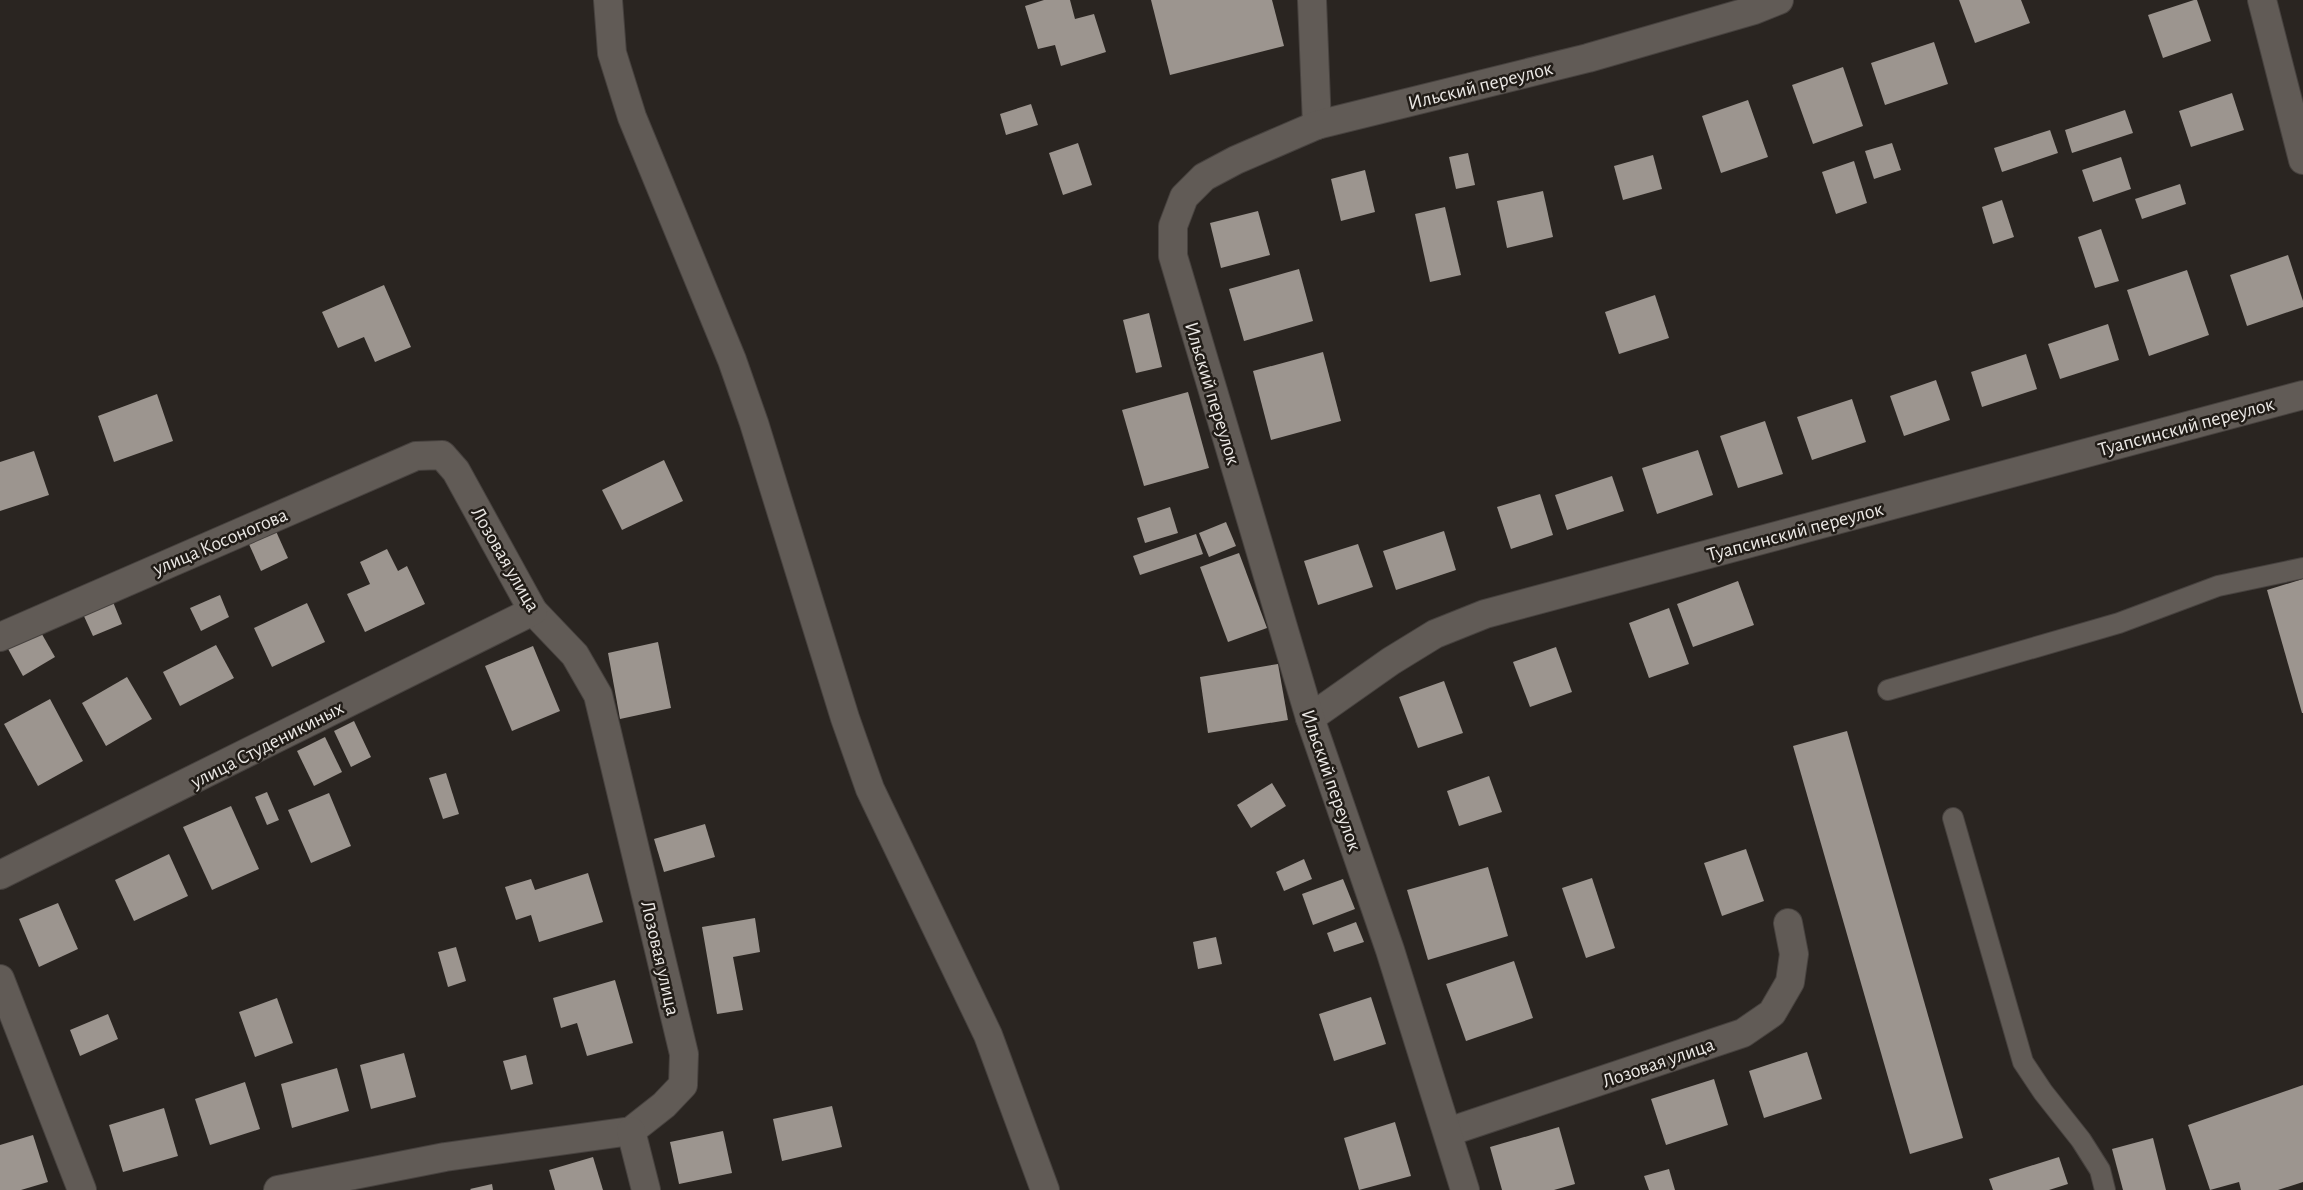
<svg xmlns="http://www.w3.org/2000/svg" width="2303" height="1190" viewBox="0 0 2303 1190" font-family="'Alegreya Sans',sans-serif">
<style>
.building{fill:#9c958f}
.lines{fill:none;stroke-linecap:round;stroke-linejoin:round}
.lane-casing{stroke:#47423f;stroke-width:22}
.street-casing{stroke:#47423f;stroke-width:30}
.lane{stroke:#615b56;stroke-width:20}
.street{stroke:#615b56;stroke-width:28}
.labels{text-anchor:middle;stroke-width:5;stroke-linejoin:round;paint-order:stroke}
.street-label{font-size:20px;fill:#ebe8e5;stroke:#211c17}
</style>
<rect width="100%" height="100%" fill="#2a2521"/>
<g class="building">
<path d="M1044,0H1070L1075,19L1094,14L1106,52L1061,66L1055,45L1038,49L1025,6Z"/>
<path d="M1151,0H1272L1284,46L1170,75Z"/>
<path d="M1959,0H2021L2030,23L1975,43Z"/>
<path d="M2194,0H2197L2211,41L2163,58L2148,15Z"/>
<path d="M1934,42L1948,84L1885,105L1871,63Z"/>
<path d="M1843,67L1863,126L1813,144L1792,85Z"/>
<path d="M2232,93L2244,130L2191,147L2179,111Z"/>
<path d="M1748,100L1768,157L1721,173L1702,116Z"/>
<path d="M1031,104L1038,125L1006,135L1000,114Z"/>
<path d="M2125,110L2133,133L2072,153L2065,130Z"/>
<path d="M2050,130L2058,153L2002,172L1994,148Z"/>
<path d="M1078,143L1092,185L1063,195L1049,153Z"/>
<path d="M1892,143L1901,170L1874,179L1865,151Z"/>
<path d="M1468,153L1475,185L1456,189L1449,157Z"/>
<path d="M1653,155L1662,189L1623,200L1614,166Z"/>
<path d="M2121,157L2131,189L2093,202L2082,170Z"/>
<path d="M1854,161L1867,203L1836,214L1822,172Z"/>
<path d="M1365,170L1375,212L1341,221L1331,179Z"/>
<path d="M2180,184L2186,204L2142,219L2135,199Z"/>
<path d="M1543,191L1553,237L1507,248L1497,201Z"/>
<path d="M2002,200L2014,237L1993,244L1982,207Z"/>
<path d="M1445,207L1461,275L1430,282L1415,214Z"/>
<path d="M1258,211L1270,255L1221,268L1210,223Z"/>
<path d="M2101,229L2119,281L2095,288L2078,237Z"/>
<path d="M2288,255L2303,301V307L2247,326L2230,275Z"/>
<path d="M1299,269L1313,321L1244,341L1229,289Z"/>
<path d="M2187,270L2209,335L2149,356L2127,290Z"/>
<path d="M384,285L411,347L375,362L364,337L338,348L322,312Z"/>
<path d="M1655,295L1669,338L1619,354L1605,312Z"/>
<path d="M1149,313L1162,367L1136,373L1123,320Z"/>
<path d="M2108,324L2119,360L2060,379L2048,344Z"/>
<path d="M1323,352L1341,421L1271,440L1253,371Z"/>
<path d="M2026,354L2037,389L1982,407L1971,372Z"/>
<path d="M1936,380L1950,420L1904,436L1890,396Z"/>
<path d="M1188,392L1209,468L1144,486L1122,410Z"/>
<path d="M157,394L173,441L114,462L98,416Z"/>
<path d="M1852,399L1866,442L1812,460L1797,417Z"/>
<path d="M1765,421L1783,474L1738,488L1720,436Z"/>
<path d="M1698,450L1713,495L1657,514L1642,468Z"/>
<path d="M34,451L49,495L0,511V462Z"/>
<path d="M664,460L683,501L622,530L602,490Z"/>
<path d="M1612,476L1624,511L1567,530L1555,495Z"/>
<path d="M1540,494L1553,535L1511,549L1497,507Z"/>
<path d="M1170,507L1178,533L1145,543L1137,518Z"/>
<path d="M1226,522L1236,546L1209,557L1199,533Z"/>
<path d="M275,529L288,558L261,571L248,542Z"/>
<path d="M1444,531L1456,570L1396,590L1383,551Z"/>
<path d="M1196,534L1203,554L1140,575L1133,556Z"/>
<path d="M1358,544L1373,587L1318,605L1304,561Z"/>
<path d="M387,549L398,571L407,566L425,604L365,632L347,594L370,584L360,562Z"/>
<path d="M1239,553L1267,628L1228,642L1200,567Z"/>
<path d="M2303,579V713H2302L2267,590Z"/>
<path d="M1738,581L1754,625L1693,647L1677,604Z"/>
<path d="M220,595L229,617L201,631L190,608Z"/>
<path d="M113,602L122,624L93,636L83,614Z"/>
<path d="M307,603L325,642L272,667L254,628Z"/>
<path d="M1669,608L1689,664L1649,678L1629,623Z"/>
<path d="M39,629L55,657L23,676L7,647Z"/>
<path d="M658,642L671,708L620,719L608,653Z"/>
<path d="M216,645L234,678L180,706L163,672Z"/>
<path d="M533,646L560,711L512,731L485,666Z"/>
<path d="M1556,647L1572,692L1530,707L1513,662Z"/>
<path d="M1278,664L1288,720L1208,733L1200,677Z"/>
<path d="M127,677L152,719L106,746L82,703Z"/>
<path d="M1444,681L1463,733L1418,748L1399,697Z"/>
<path d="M50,699L83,761L38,786L4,724Z"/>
<path d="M354,721L371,757L351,767L334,731Z"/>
<path d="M1847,731L1963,1138L1910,1154L1793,746Z"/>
<path d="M325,737L342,772L314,786L297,751Z"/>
<path d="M446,773L459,814L443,819L429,778Z"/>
<path d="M1489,776L1502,812L1459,826L1447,791Z"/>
<path d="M1272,783L1286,806L1251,828L1237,805Z"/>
<path d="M267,792L279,820L267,825L255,797Z"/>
<path d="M329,793L351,846L311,863L288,810Z"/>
<path d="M231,806L259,869L212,890L183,827Z"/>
<path d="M705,824L715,857L664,872L654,839Z"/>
<path d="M1746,849L1764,901L1722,916L1704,863Z"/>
<path d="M169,854L188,896L134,921L115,880Z"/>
<path d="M1304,859L1312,879L1284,891L1276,872Z"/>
<path d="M1488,867L1508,936L1428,960L1407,890Z"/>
<path d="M588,873L603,922L539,942L531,915L516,920L505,887L531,879L535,890Z"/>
<path d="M1592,878L1615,948L1586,958L1562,888Z"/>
<path d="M1343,879L1355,909L1313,925L1302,894Z"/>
<path d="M58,903L78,949L39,967L19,919Z"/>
<path d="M755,918L760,952L733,957L743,1010L717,1014L702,927Z"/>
<path d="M1356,922L1364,942L1334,952L1327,933Z"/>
<path d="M1216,937L1222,964L1198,969L1193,942Z"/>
<path d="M456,947L466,981L448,987L438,952Z"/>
<path d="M1514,961L1533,1018L1466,1041L1446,984Z"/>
<path d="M615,980L633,1043L587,1056L577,1023L561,1028L553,998Z"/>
<path d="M1371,997L1386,1044L1334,1061L1319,1014Z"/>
<path d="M277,998L293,1043L255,1057L239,1012Z"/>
<path d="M108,1014L118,1039L80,1056L70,1030Z"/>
<path d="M1807,1052L1822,1099L1764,1118L1749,1071Z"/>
<path d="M404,1053L416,1097L371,1109L360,1065Z"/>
<path d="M526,1055L533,1084L511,1090L503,1061Z"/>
<path d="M337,1068L349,1111L292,1128L281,1084Z"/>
<path d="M1714,1079L1728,1125L1666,1145L1651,1099Z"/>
<path d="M245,1082L260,1129L210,1145L195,1099Z"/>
<path d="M2303,1085V1182L2278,1190H2241L2239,1182L2210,1190L2188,1125Z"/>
<path d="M832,1106L842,1147L782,1161L773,1119Z"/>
<path d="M164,1108L178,1156L123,1172L109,1125Z"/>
<path d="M1395,1122L1411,1176L1359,1190L1344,1138Z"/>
<path d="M1559,1127L1575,1184L1554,1190H1502L1490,1147Z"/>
<path d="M723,1131L732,1173L679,1184L670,1142Z"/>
<path d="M33,1135L48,1182L21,1190H0V1145Z"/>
<path d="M2153,1138L2166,1190H2123L2112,1149Z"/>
<path d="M593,1157L603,1190H555L549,1170Z"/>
<path d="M2059,1157L2068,1184L2049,1190H1993L1989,1179Z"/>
<path d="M1669,1169L1675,1190H1649L1644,1176Z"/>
<path d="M492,1184L493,1190H471L470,1189Z"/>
</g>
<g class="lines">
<defs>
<g id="lane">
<path d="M1888,690L2119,623L2218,586L2303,568"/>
<path d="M1953,818L2023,1062L2043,1092L2081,1140L2100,1170L2105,1190"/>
</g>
<g id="street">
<path d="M608,0L612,53L632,117L732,360L754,423L845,718L870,789L988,1035L1045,1190"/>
<path d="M1312,0L1317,125"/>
<path d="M2262,0L2303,160"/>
<path d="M0,637L416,456L442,455L456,471L533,611L575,655L598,695L684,1054L683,1085L664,1105L631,1131L445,1157L278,1190"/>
<path d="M1310,718L1391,661L1435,634L1485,614L2303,395"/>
<path d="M0,875L533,611"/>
<path d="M0,979L82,1190"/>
<path d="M631,1131L646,1190"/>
<path d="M1448,1132L1743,1033L1772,1013L1790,982L1794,954L1788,923"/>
<path d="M1465,1190L1390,950L1310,718L1173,256V226L1184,197L1204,177L1236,160L1317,125L1588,58L1754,10L1779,0"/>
</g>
</defs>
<use href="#lane" class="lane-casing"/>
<use href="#street" class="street-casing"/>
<use href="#lane" class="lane"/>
<use href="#street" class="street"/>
</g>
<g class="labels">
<g class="street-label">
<text transform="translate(1480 85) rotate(-14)" y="7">Ильский переулок</text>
<text transform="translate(1213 393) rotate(73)" y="7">Ильский переулок</text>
<text transform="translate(2186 426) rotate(-15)" y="7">Туапсинский переулок</text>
<text transform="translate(1795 531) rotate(-15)" y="7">Туапсинский переулок</text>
<text transform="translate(220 541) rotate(-23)" y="7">улица Косоногова</text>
<text transform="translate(506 559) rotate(60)" y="7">Лозовая улица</text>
<text transform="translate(267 744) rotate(-27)" y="7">улица Студеникиных</text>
<text transform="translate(1332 780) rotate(71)" y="7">Ильский переулок</text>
<text transform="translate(661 958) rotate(77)" y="7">Лозовая улица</text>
<text transform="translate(1658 1062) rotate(-19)" y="7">Лозовая улица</text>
</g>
</g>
</svg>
